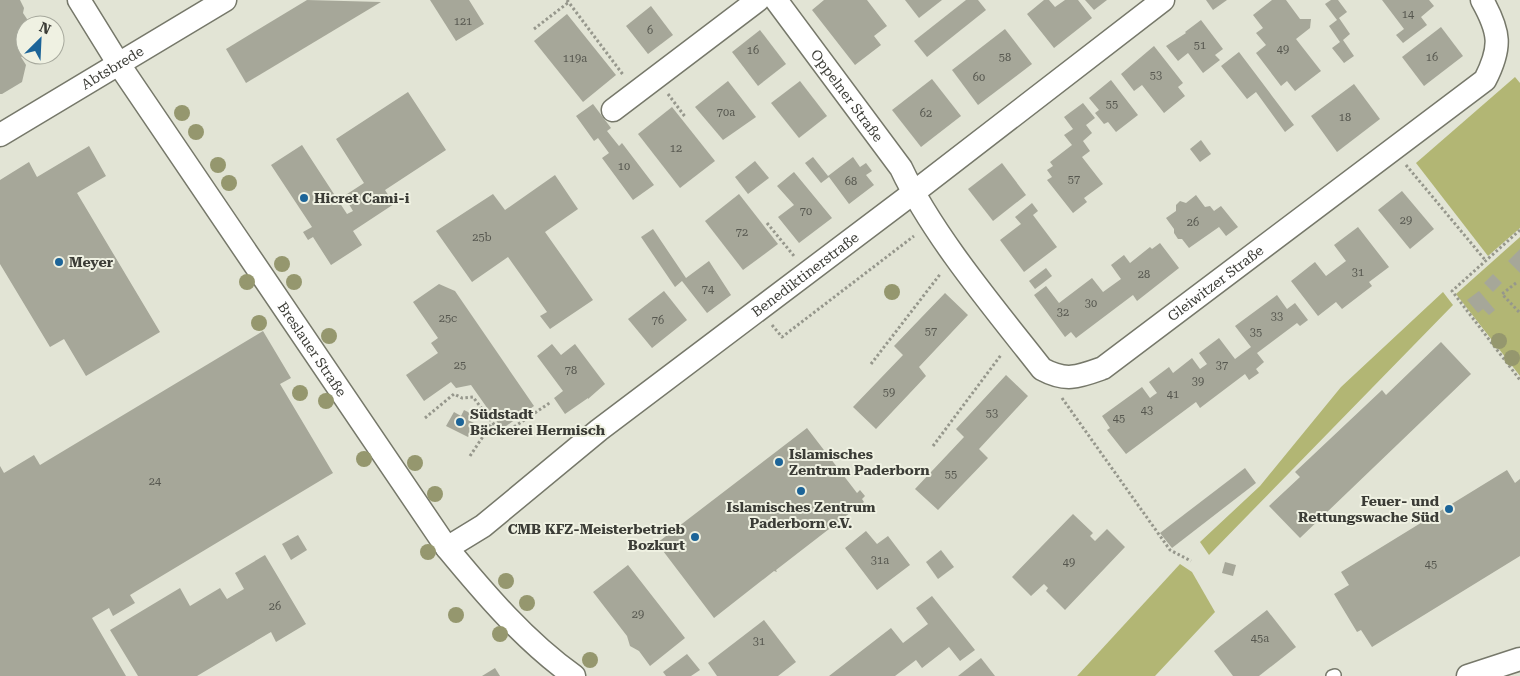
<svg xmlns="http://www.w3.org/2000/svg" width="1520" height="676" viewBox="0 0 1520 676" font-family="'Roboto Serif',serif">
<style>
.green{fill:#b2b674}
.building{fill:#a6a799}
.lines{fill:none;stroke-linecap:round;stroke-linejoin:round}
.lane-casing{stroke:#76786a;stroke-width:14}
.street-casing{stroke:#76786a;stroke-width:25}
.path{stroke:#96978c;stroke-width:3;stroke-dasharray:2.5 2.5;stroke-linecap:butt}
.lane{stroke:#fff;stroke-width:11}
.street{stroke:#fff;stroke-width:22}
.tree{fill:#95976e}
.poi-dot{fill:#1c6498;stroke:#eff1e2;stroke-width:2}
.labels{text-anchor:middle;stroke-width:4;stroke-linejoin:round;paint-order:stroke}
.number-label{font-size:11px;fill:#56574f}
.street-label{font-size:14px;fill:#3b3c36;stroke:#eff1e2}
.poi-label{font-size:14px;font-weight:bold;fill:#3b3c36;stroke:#eff1e2;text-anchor:start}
</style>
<rect width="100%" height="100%" fill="#e2e4d5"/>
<g class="green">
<path d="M1515,77L1520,83V228L1488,256L1416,163Z"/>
<path d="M1520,237V376L1456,294Z"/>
<path d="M1443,292L1453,305L1209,555L1200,542L1260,486L1341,387Z"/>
<path d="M1180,564L1192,572L1215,612L1155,676H1077Z"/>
</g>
<g class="building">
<path d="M0,0H20L24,8L23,13L31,25H25V55L21,57L26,65L22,82L2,94H0Z"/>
<path d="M307,0L381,2L246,83L226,49Z"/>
<path d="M430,0H469L484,24L456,41Z"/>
<path d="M824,0H867L887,26L874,36L881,45L855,65L812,10Z"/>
<path d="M905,0H942L919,18Z"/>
<path d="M966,0H978L986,10L927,57L914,41Z"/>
<path d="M1044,0H1049L1055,7L1065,0H1078L1092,18L1054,48L1027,14Z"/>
<path d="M1085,0H1107L1094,10Z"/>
<path d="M1206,0H1227L1213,10Z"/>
<path d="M1272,0H1286L1300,19H1311L1310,28L1296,39L1321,71L1295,91L1287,81L1281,86L1256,53L1266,45L1256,33L1263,28L1253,15Z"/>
<path d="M1331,0H1338L1347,12L1339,18L1350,34L1343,40L1354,56L1344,63L1332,48L1340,42L1329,26L1337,20L1325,4Z"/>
<path d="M1382,0H1429L1434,6L1421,17L1427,25L1403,43L1396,35L1404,29Z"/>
<path d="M651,6L673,35L648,54L626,26Z"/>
<path d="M567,14L616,75L583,102L534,41Z"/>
<path d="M1201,20L1223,49L1215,55L1220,60L1203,73L1188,53L1178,61L1166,46L1186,33L1185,32Z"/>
<path d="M1441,27L1463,56L1424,86L1402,57Z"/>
<path d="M1005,29L1032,64L978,105L952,70Z"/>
<path d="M760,30L786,64L758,86L732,52Z"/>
<path d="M1154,46L1183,83L1178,87L1185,96L1164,113L1142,85L1134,91L1121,74Z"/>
<path d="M1239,52L1294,125L1285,132L1256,92L1247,99L1221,66Z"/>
<path d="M932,79L961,116L921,147L892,110Z"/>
<path d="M1111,80L1138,115L1116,132L1108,122L1104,124L1095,113L1099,110L1089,98Z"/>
<path d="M728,81L756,117L723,140L695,107Z"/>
<path d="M800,81L827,116L799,138L771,103Z"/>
<path d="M1354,84L1380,119L1337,152L1311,116Z"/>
<path d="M408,92L446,150L385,190L394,204L353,231L362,245L331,265L313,237L308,240L303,232L312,227L271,165L302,145L347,214L353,211L344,196L364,183L336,139Z"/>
<path d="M1083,103L1095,118L1086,125L1092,133L1083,141L1090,151L1082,157L1103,184L1084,198L1087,202L1073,213L1047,180L1052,177L1047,170L1053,166L1050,162L1072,145L1064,135L1073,129L1064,117Z"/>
<path d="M593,104L611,128L607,131L619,146L622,143L654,185L633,200L602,158L609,153L598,138L594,141L576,116Z"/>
<path d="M672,107L715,161L680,188L638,134Z"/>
<path d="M1201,140L1211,154L1200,162L1190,149Z"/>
<path d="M89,146L106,176L77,193L160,332L86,376L64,339L50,347L0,264V180L29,162L37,177Z"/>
<path d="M813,157L828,176L853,157L860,167L866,163L872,171L866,175L874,185L849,204L829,177L821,183L805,163Z"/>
<path d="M755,161L769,178L748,194L735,177Z"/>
<path d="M1002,163L1026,195L993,221L968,189Z"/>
<path d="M794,172L832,218L799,243L778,217L794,205L777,186Z"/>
<path d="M555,175L578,209L545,232L593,300L550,329L540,316L547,312L508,257L472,282L436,231L493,194L505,210Z"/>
<path d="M1402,191L1434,229L1410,249L1378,210Z"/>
<path d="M739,194L778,244L743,270L705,221Z"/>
<path d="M1196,195L1205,207L1210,206L1214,211L1221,206L1238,227L1226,236L1219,227L1189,248L1182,239H1178L1174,233V229L1166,218L1176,211V205L1180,201L1186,203Z"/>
<path d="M1032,203L1038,211L1033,215L1057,247L1024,272L1000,240L1021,224L1015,217Z"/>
<path d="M1358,227L1389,267L1369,282L1372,286L1342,309L1336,302L1318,316L1291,281L1315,262L1326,276L1346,261L1334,245Z"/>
<path d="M653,229L686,278L709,261L731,295L707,313L682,281L675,287L641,237Z"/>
<path d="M1160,243L1179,268L1137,301L1133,295L1076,338L1071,332L1065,337L1034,295L1046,286L1059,303L1092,278L1103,292L1121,279L1111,265L1124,255L1130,263L1150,247L1152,249Z"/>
<path d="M1520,249V273L1508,261Z"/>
<path d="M1046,268L1052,276L1035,289L1029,281Z"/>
<path d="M1493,274L1502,283L1493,292L1484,283Z"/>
<path d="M439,284L455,291L534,406L502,429L471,385L456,388L451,382L424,401L406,375L438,353L431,343L438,338L413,302Z"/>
<path d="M664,291L687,320L652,348L628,319Z"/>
<path d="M1479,291L1495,310L1489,315L1483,309L1478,313L1467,300Z"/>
<path d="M945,293L968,315L919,367L926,376L876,429L853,407L903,355L894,346Z"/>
<path d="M1277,295L1287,309L1295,303L1308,320L1300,326L1297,323L1257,353L1264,362L1256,369L1259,373L1249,380L1245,374L1200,408L1196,402L1126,454L1107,430L1110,428L1102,416L1142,387L1150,398L1154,395L1157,393L1149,382L1169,367L1173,373L1192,358L1200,369L1207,364L1199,353L1219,338L1235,359L1251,347L1235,326Z"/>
<path d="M263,331L291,378L280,384L333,473L130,595L135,603L113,616L109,608L92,618L126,676H0V466L4,473L34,455L40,465Z"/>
<path d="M1441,342L1471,374L1300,538L1269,506L1300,477L1295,472L1382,390L1386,395Z"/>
<path d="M552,344L561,355L575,344L605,384L588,399V398L565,414L554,398L563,391L537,356Z"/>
<path d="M1006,375L1028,396L979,449L988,458L938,510L915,489L964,437L956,429Z"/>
<path d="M464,410L472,414L468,420L476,424L468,437L446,426L454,412L461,416Z"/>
<path d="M807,428L857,493L860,490L865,496L862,499L864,502L776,570L777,572L774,571L714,618L657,543Z"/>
<path d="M1245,468L1256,483L1172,548L1160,533Z"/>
<path d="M1507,470L1515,483L1520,479V556L1372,647L1361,630L1357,632L1334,594L1349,585L1341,572Z"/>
<path d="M1073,514L1093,533L1090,536L1095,541L1107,529L1125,547L1065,610L1046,591L1048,588L1044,584L1031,596L1012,577Z"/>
<path d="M866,531L877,544L888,536L910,565L877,590L845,548Z"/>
<path d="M298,535L307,550L291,560L282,544Z"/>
<path d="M941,550L954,567L938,579L926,562Z"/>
<path d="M265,555L306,624L276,642L271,632L197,676H138L110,630L180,588L190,606L220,588L227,599L244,589L235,573Z"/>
<path d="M1225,562L1236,565L1233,576L1222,573Z"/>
<path d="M628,565L685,638L650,666L639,651L630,646L627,636L593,592Z"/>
<path d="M932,596L975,650L960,661L949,647L922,668L916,660L895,676H829L891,628L903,643L928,624L916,608Z"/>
<path d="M1267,610L1296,647L1259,676H1233L1214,651Z"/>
<path d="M764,620L796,662L778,676H717L708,663Z"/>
<path d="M687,654L700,670L691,676H666L663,672Z"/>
<path d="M981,658L995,676H958Z"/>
<path d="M495,668L500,676H482Z"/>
</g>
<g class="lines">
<defs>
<path id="lane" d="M1332,676L1335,675"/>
<g id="street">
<path id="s1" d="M79,0L118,63L447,548C485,594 525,641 574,676"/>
<path id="s2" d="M776,0L901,168C933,236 995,309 1042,369C1066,382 1078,377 1103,368L1485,80C1502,47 1500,32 1482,0"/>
<path d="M613,110L758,0"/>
<path id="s3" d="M0,135L225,0"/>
<path id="s4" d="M447,548L483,526L599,430L913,193L1163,0"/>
<path d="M1468,676L1520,659"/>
</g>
</defs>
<use href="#lane" class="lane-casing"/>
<use href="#street" class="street-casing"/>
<g class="path">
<path d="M567,0L624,76"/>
<path d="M534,29L569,2"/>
<path d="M668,94L686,118"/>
<path d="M1406,165L1486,261"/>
<path d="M767,223L794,256"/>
<path d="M1520,230L1452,291L1520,380"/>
<path d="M1516,283L1502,294L1520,313"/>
<path d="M772,325L782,337L914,236"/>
<path d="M871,364L941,273"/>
<path d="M1062,398L1170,550L1191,561"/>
<path d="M425,418L454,394L462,398L473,397L502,435L551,402"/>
<path d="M933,446L1001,355"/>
<path d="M470,456L492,423"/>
</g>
<use href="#lane" class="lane"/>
<use href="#street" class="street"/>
</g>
<g class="tree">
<circle cx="182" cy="113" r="8"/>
<circle cx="196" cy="132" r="8"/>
<circle cx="218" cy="165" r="8"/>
<circle cx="229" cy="183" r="8"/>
<circle cx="282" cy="264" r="8"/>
<circle cx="247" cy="282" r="8"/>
<circle cx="294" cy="282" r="8"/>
<circle cx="892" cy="292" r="8"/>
<circle cx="259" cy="323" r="8"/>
<circle cx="329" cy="336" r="8"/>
<circle cx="1499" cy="341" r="8"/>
<circle cx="1512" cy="358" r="8"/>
<circle cx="300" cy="393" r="8"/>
<circle cx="326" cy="401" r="8"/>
<circle cx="364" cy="459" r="8"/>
<circle cx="415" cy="463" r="8"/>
<circle cx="435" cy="494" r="8"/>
<circle cx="428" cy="552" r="8"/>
<circle cx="506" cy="581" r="8"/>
<circle cx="527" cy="603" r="8"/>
<circle cx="456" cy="615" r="8"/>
<circle cx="500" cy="634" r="8"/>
<circle cx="590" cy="660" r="8"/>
</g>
<g class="poi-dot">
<circle cx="304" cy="198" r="5"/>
<circle cx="59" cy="262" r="5"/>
<circle cx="460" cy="422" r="5"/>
<circle cx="779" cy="462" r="5"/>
<circle cx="801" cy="491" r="5"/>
<circle cx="1449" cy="509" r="5"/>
<circle cx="695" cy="537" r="5"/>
</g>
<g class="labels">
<g class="number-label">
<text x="1408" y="18">14</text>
<text x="463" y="25">121</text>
<text x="650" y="34">6</text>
<text x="1200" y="49">51</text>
<text x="1283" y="53">49</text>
<text x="753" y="54">16</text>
<text x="1005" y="61">58</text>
<text x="1432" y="61">16</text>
<text x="575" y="62">119a</text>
<text x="1156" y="79">53</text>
<text x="979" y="81">60</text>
<text x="1112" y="108">55</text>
<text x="726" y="116">70a</text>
<text x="926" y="117">62</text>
<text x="1345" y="121">18</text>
<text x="676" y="152">12</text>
<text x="624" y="170">10</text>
<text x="1074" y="183">57</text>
<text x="851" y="185">68</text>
<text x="806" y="215">70</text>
<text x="1406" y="224">29</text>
<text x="1193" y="226">26</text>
<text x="742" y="236">72</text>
<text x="482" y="241">25b</text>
<text x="1358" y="276">31</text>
<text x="1144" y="278">28</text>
<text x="708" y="293">74</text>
<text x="1091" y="307">30</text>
<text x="1063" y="316">32</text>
<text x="1277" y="320">33</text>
<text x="448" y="322">25c</text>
<text x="658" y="324">76</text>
<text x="931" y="335">57</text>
<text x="1256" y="336">35</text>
<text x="460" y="369">25</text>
<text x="1222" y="369">37</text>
<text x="571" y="374">78</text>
<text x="1198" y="385">39</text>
<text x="889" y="396">59</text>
<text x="1173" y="398">41</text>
<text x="1147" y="414">43</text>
<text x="992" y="417">53</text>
<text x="1119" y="422">45</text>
<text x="951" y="478">55</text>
<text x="155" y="485">24</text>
<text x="880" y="564">31a</text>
<text x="1069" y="566">49</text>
<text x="1431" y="568">45</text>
<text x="275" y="610">26</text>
<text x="638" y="618">29</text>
<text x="1260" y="642">45a</text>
<text x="759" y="645">31</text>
</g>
<g class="street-label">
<text dy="5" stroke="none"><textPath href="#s3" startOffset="131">Abtsbrede</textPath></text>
<text dy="5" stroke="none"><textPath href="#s2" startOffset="119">Oppelner Straße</textPath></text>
<text dy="5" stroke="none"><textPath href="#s4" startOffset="451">Benediktinerstraße</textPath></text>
<text dy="5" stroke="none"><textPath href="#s2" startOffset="660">Gleiwitzer Straße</textPath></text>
<text dy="5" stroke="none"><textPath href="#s1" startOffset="420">Breslauer Straße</textPath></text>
</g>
<g class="poi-label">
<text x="314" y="203">Hicret Cami-i</text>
<text x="69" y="267">Meyer</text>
<text x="470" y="419">Südstadt<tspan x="470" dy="16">Bäckerei Hermisch</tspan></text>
<text x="789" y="459">Islamisches<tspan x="789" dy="16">Zentrum Paderborn</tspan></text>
<text x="1439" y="506" text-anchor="end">Feuer- und<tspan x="1439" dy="16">Rettungswache Süd</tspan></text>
<text x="801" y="512" text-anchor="middle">Islamisches Zentrum<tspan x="801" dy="16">Paderborn e.V.</tspan></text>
<text x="685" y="534" text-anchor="end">CMB KFZ-Meisterbetrieb<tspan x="685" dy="16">Bozkurt</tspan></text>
</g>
</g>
<g transform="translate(40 40) rotate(24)"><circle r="24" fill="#eff1e2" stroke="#a7a99d"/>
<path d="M0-4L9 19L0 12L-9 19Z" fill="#1c6498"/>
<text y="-8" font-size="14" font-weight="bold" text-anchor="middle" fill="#3b3c36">N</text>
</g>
</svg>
